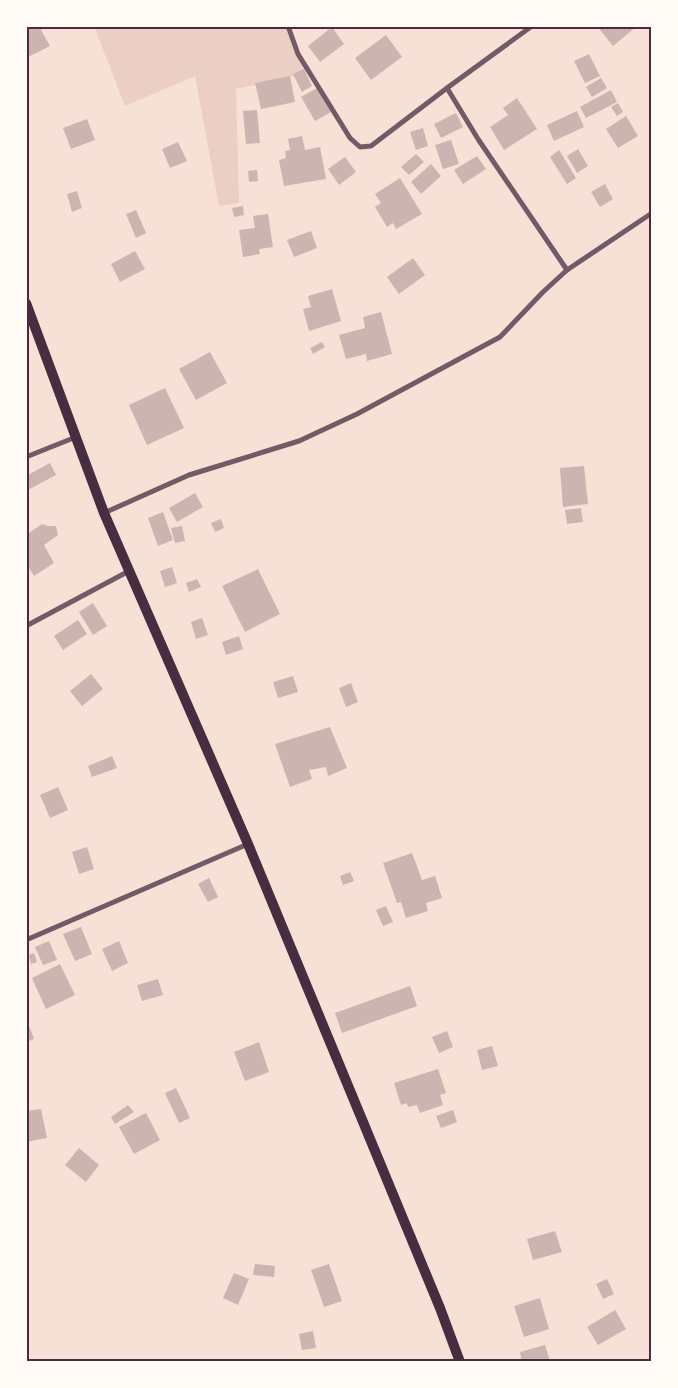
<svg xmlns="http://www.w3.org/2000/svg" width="678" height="1388" viewBox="0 0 678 1388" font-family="Mulish,sans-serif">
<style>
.green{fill:#ebcfc5}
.building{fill:#ccb4b1}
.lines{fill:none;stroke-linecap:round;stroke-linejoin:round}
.minor{stroke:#755966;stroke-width:5}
.secondary{stroke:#4a2c40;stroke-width:10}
.neatline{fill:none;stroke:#4a2c40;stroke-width:2}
</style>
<rect width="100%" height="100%" fill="#f7e1d7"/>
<path class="green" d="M94,26H287L305,74L236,89L239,203L219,206L195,76L125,106Z"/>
<g class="building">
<path d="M26,26H48L41,30L50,46L26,58Z"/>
<path d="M597,26H637L613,46Z"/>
<path d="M332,27L344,44L320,62L308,46Z"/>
<path d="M386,35L402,57L371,80L355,58Z"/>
<path d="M589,54L600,76L585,83L574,61Z"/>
<path d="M304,69L312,86L302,92L293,74Z"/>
<path d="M290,76L295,102L261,109L255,83Z"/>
<path d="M601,78L607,88L592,97L586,87Z"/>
<path d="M317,88L331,112L315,121L301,97Z"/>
<path d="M611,90L617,102L586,118L580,107Z"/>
<path d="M517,98L537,129L504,150L490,127L508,115L503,108Z"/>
<path d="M618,103L623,112L617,116L611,107Z"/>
<path d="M257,110L260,143L246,144L243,111Z"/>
<path d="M577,111L584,127L554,141L547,125Z"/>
<path d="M456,113L463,127L441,138L434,124Z"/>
<path d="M626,116L638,136L618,148L606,129Z"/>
<path d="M87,119L95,140L71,149L63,128Z"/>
<path d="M423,128L428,146L416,150L410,132Z"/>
<path d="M302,136L305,150L320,147L326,179L284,186L279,160L286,158L285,151L290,150L288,139Z"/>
<path d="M451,140L459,164L443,169L435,145Z"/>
<path d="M178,142L187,161L170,168L162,149Z"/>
<path d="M578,149L588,166L577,173L567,156Z"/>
<path d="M559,150L576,178L567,184L550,157Z"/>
<path d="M416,154L424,162L409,175L401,167Z"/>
<path d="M477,156L486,169L463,184L454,170Z"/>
<path d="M345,157L356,172L339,185L328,169Z"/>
<path d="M431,164L441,176L421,194L411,182Z"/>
<path d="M257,170L258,181L249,182L248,171Z"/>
<path d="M400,178L422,214L396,229L393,223L387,227L375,207L381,203L375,194Z"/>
<path d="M605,184L613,199L600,207L591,192Z"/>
<path d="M77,191L82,208L72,212L67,194Z"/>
<path d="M243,206L244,215L234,217L232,208Z"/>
<path d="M136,210L146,233L136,238L126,214Z"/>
<path d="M268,214L273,247L259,249L260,254L243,257L239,230L255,228L253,216Z"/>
<path d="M311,231L317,248L294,257L287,240Z"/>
<path d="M135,251L145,269L120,282L111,264Z"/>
<path d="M413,258L425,275L399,294L387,277Z"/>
<path d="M332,289L341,321L309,331L303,309L311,307L308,296Z"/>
<path d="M381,312L392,354L367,361L366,354L346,359L339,335L365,328L363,317Z"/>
<path d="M322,342L325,347L313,354L310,348Z"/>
<path d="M210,352L227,383L196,400L179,369Z"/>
<path d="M165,388L184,428L147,445L129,405Z"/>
<path d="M50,463L56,475L26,491V476Z"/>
<path d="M584,466L588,504L563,507L560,468Z"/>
<path d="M195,493L203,507L177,522L169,508Z"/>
<path d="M581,508L583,522L567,524L565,510Z"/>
<path d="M163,512L173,540L158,546L148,518Z"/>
<path d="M221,519L224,528L215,532L211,523Z"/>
<path d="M42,524L48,526H56L58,535L44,545L54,563L34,576L26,563V535Z"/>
<path d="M182,526L185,541L175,543L171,528Z"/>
<path d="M172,567L177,583L165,587L160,571Z"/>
<path d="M258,569L280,614L245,632L222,586Z"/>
<path d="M197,579L201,587L189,592L186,583Z"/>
<path d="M93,603L107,626L93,635L79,612Z"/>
<path d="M202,618L208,635L196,639L191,622Z"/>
<path d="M78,620L87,634L63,650L54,636Z"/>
<path d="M239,636L243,649L226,655L222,642Z"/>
<path d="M91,674L103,689L82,706L70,691Z"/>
<path d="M293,676L298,692L278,698L273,682Z"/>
<path d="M351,683L358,702L346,707L339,688Z"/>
<path d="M330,727L347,768L328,776L326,767L309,770L312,779L290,787L275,744Z"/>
<path d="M112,756L117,768L92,777L88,766Z"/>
<path d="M58,787L68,810L50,818L40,795Z"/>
<path d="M87,847L94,869L79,874L72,852Z"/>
<path d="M412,853L422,880L435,876L442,898L426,903L428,911L406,918L401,902L397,903L383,863Z"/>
<path d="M350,872L354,881L343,885L340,876Z"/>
<path d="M209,878L218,897L208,902L198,884Z"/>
<path d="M386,906L393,922L383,926L376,910Z"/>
<path d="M81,927L92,954L75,961L63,934Z"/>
<path d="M49,941L57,960L43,965L35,947Z"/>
<path d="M119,941L128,963L112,971L102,949Z"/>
<path d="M34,953L37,962L31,964L29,955Z"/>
<path d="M60,964L75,995L46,1009L32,978Z"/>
<path d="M158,979L163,995L142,1001L137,985Z"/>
<path d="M410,986L417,1006L342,1033L335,1013Z"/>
<path d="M29,1026L34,1039L26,1042V1027Z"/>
<path d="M447,1031L453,1047L439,1053L432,1037Z"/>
<path d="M259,1042L269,1072L245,1081L234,1052Z"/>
<path d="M492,1046L498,1066L482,1070L477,1050Z"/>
<path d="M438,1069L446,1093L440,1095L443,1105L420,1113L417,1105L408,1107L407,1103L401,1105L394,1083Z"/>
<path d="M176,1088L190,1118L179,1123L165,1093Z"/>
<path d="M128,1105L134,1112L115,1124L111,1117Z"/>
<path d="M41,1109L47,1138L26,1142V1111Z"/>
<path d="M453,1110L457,1122L441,1128L436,1116Z"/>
<path d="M146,1113L160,1140L134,1154L119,1127Z"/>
<path d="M79,1148L99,1165L86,1182L65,1165Z"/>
<path d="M555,1231L562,1252L533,1260L527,1239Z"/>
<path d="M255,1264L275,1266L274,1277L253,1275Z"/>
<path d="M329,1264L342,1301L324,1307L311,1270Z"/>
<path d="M234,1273L249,1279L238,1305L223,1298Z"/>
<path d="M607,1279L614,1294L603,1299L596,1284Z"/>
<path d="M540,1298L549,1329L524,1337L514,1306Z"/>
<path d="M615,1310L626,1329L598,1345L587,1327Z"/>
<path d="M313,1331L316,1348L302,1350L299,1334Z"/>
<path d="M545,1345L550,1361L522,1362L520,1352Z"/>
</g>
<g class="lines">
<g class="minor">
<path d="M288,26L298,54L350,138L360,147L371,146L447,88L532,26"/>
<path d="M447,88L478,139L567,270"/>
<path d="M26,457L76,437"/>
<path d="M104,513L189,475L299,441L357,414L500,337L543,292L567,270L652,213"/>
<path d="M26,626L129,571"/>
<path d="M26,940L248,844"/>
</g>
<path class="secondary" d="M26,303L104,513L248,844L440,1308L460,1362"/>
</g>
<rect width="678" height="1388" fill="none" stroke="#fffaf5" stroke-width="55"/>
<rect x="28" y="28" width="622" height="1332" class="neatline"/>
</svg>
